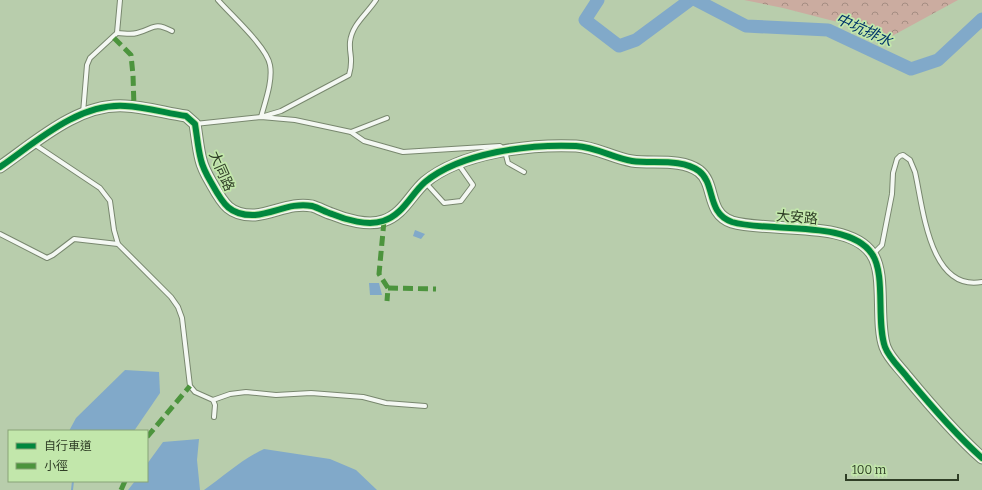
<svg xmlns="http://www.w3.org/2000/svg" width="982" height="490" viewBox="0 0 982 490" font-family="Bitter,'Noto Sans TC',serif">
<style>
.forest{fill:url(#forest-crowns)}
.water{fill:#81a9c9}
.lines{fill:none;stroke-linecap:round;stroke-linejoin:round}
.stream{stroke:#81a9c9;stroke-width:2}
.river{stroke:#81a9c9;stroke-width:13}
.lane-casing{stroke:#78876e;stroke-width:6}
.secondary-casing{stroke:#78876e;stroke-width:13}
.lane{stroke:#f4f8f3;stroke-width:4}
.secondary{stroke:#f4f8f3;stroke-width:11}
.quiet{stroke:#4c943d;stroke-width:5;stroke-dasharray:10 5;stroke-linecap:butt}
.cycleway-casing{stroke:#c2e7ab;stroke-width:8}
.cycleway{stroke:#00873e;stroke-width:6}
.labels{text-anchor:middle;stroke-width:3.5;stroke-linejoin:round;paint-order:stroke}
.street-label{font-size:14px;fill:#2f3e26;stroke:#c2e7ab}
.water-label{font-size:15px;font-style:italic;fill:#003469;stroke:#c2e7ab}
</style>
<defs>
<pattern id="forest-crowns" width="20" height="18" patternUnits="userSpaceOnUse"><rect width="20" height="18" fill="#cbaca0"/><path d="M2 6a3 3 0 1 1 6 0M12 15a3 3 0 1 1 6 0" fill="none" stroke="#a58d82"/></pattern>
</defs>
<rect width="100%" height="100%" fill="#b8cdac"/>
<path class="forest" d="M744,0H958L892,36L783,8Z"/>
<g class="water">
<path d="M415,230L425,234L421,239L413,236Z"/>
<path d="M369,283H379L382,295H370Z"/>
<path d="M125,370L159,372L160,393L134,431H69L76,418Z"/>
<path d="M199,439L197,460L200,490H128L135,481H147V464L163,442Z"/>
<path d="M264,449L330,459L356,470L377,490H204C224,476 242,459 264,449Z"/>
</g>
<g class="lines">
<path class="stream" d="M72,490L73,481"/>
<g class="river">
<path d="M598,0L585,20L619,46L636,40L690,0"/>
<path d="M696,0L746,26L828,30L911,69L938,60L982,19"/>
</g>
<defs>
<g id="lane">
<path d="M218,0C231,15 267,47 270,65C273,81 265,102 261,117L281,111L349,75C354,58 349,56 350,42C352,24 367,14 376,0"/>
<path d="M117,33C124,33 130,35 137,33C154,29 153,21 172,31"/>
<path d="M83,113L87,65L90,58L117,33L120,0"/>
<path d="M195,124L261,117L295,120L351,132L364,141L403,152L500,146L505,151L508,163L524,172"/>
<path d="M351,132L387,118"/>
<path d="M34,144L100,188L110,201L114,230L118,244"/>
<path d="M425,182L444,203L461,201L473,185L459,165"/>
<path d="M0,234L47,258L53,255L74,239L118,244L171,297L178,307L182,318L190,386L195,392L213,400L215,405L214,417"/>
<path d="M873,254L882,245L892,194L893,173L897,159L900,156L903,155L910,160L915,172C923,206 929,292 982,282"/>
<path d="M213,400L230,394L246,392L276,395L311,393L363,397L386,403L425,406"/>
</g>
<path id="secondary" d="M0,167C36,142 78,103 125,106C145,107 166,113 186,116L195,124C197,136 198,149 201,160C203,169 208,177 212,184C223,204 230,216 255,215C275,213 292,202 312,206C319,208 325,212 332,214C346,220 368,226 383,221C403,215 411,194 425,182C461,152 531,144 576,146C596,147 613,158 632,161C653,164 681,158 699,171C716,184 706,213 732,222C768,233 849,219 872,254C886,274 876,322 885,347C889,358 900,368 907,377C931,406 954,433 982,458"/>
</defs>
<use href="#lane" class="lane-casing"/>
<use href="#secondary" class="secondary-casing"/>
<use href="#lane" class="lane"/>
<use href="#secondary" class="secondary"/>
<g class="quiet">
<path d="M114,38L131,55L133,75L134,107"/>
<path d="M384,221L379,274L388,288L387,301"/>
<path d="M388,288L436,289"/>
<path d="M147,437L190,386"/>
<path d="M121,490L125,481"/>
</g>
<defs>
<path id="cycleway" d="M0,167C36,142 78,103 125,106C145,107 166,113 186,116L195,124C197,136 198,149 201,160C203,169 208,177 212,184C223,204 230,216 255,215C275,213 292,202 312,206C319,208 325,212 332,214C346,220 368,226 383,221C403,215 411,194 425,182C461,152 531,144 576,146C596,147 613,158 632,161C653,164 681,158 699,171C716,184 706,213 732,222C768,233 849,219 872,254C886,274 876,322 885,347C889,358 900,368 907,377C931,406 954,433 982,458"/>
</defs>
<use href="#cycleway" class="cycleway-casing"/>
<use href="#cycleway" class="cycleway"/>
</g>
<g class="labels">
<g class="street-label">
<text transform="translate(222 171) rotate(66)" y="5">大同路</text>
<text transform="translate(797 217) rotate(5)" y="5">大安路</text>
</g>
<g class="water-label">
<text transform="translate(864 30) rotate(24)" y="5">中坑排水</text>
</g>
</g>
<rect x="8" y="430" width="140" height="52" fill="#c2e7ab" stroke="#87a376"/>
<rect x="16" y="443" width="20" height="6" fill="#00873e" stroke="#87a376"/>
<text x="44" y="450" font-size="12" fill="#2f3e26">自行車道</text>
<rect x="16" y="463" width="20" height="6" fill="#4c943d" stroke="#87a376"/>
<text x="44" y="470" font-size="12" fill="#2f3e26">小徑</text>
<path d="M846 474v6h112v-6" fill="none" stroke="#2f3e26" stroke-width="2"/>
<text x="852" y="474" font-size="12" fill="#2f3e26" stroke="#c2e7ab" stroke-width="3" paint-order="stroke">100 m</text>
</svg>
